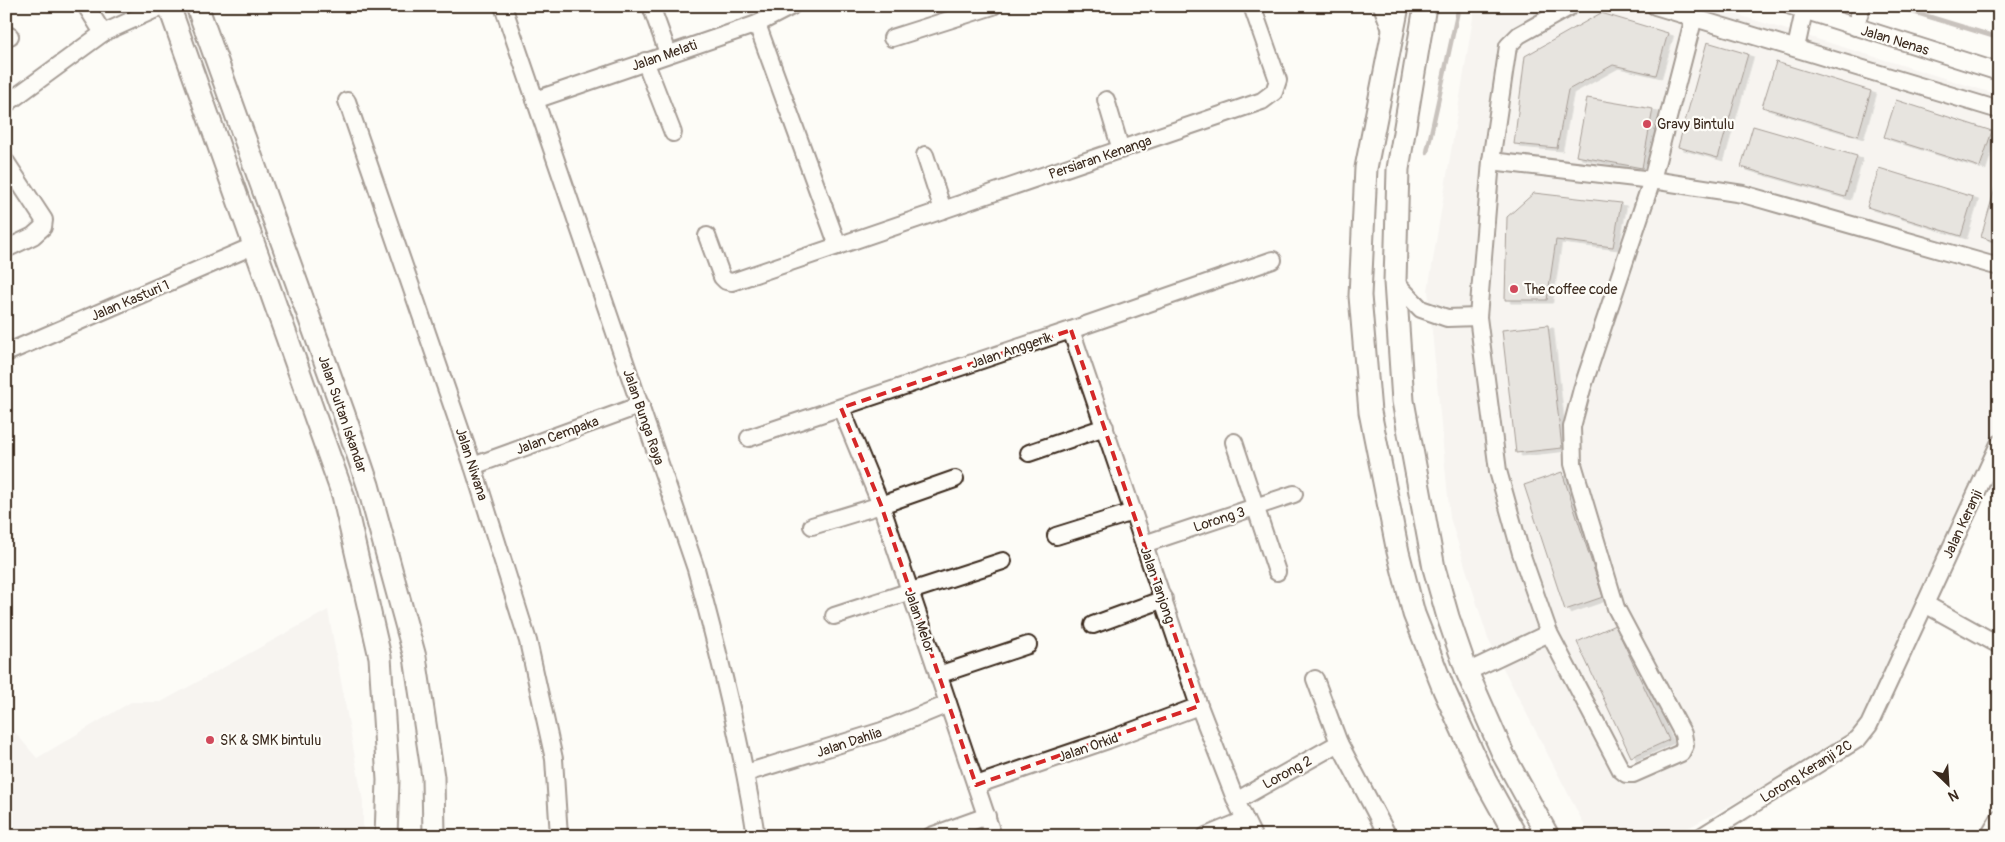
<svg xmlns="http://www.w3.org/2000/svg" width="2005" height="842" viewBox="0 0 2005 842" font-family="Pangolin,sans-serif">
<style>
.built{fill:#efece7}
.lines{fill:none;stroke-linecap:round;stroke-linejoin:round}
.stream{stroke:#887d74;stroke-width:4.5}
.building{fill:#cdc8c2;stroke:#3b2a1e;filter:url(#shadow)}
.minor-casing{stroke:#3b2a1e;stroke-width:20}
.major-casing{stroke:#3b2a1e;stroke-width:25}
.minor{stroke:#fdfcf7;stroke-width:16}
.major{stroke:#fdfcf7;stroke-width:21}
.marked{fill:none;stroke:#d62828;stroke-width:4;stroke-dasharray:10 6;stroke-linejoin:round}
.poi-dot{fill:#d1495b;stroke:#fdfcf7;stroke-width:2}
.labels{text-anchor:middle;stroke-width:4.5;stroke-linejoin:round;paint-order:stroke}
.street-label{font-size:14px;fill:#3b2a1e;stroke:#fdfcf7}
.poi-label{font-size:14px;fill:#3b2a1e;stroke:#fdfcf7;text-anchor:start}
</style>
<defs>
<filter id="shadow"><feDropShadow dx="5.5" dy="3" stdDeviation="0" flood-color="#0004"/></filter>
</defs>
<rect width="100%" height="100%" fill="#fdfcf7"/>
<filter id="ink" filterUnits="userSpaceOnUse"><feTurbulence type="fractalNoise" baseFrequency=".02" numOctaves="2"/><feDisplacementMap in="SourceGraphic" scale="10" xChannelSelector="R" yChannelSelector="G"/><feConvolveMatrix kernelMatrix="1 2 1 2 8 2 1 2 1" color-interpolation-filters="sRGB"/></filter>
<g filter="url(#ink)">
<g class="built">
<path d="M1475,6H1709L1999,95V437L1863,733L1673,836H1590L1488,639L1450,518L1428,290Z"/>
<path d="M328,610L363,801V836H6V722L37,758L131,702H161Z"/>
</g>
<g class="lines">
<g class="stream">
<path d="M1894,6L1999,38"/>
<path d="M1427,152L1459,6"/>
</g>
</g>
<g class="building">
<path d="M1601,13L1668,33L1656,75L1613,65L1568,90L1557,148L1514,144L1525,56Z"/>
<path d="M1707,42L1748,54L1718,158L1678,147Z"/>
<path d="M1776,62L1871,91L1858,136L1762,107Z"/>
<path d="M1587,98L1653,109L1642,168L1576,156Z"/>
<path d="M1896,100L1992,131L1980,167L1884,137Z"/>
<path d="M1753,126L1857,156L1845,197L1741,167Z"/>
<path d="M1879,168L1973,197L1961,236L1867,207Z"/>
<path d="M1999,175V243L1981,237Z"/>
<path d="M1534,193L1621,203L1613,247L1556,240L1547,300H1505L1507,217Z"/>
<path d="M1548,325L1562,448L1516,453L1502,330Z"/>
<path d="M1562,472L1603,597L1565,610L1524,485Z"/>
<path d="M1615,625L1669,740L1631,757L1577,642Z"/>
</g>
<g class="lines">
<defs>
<g id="minor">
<path d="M86,6L103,33"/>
<path d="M503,6L696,569C720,657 742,745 756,836"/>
<path d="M651,6L668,53"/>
<path d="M1382,6L1393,35"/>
<path d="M1571,6L1519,35L1508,46L1491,161L1478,317L1498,471L1521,553L1549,633L1621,770L1626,774H1633L1681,753L1685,745L1683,734L1616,608L1573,464L1572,427L1582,389L1652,180L1694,17"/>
<path d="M1655,6L1999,110"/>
<path d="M1791,6L1999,72"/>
<path d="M757,24L838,246"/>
<path d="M1855,27L1862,6"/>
<path d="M6,38L10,36"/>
<path d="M892,38L993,6"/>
<path d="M1796,48L1804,11"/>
<path d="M645,61L673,133"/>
<path d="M535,100L757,24L792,6"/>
<path d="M1106,100L1121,150"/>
<path d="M347,101L473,466L528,641L554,759L559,836"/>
<path d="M6,104L103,33L163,6"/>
<path d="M925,155L943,210"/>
<path d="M1491,161L1652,180L1743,194L1999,267"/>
<path d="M6,162L44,220L43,227L33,236L6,249"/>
<path d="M707,236L722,277L726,281L732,282L1262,101L1274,92L1278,80L1252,6"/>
<path d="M1395,282L1421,309L1447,318L1478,317"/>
<path d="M1071,330L1199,706L1236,801L1253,836"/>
<path d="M6,353L253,246"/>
<path d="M841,408L881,505L993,836"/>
<path d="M749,438L1071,330L1273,260"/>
<path d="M1234,442L1277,572"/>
<path d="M1029,453L1105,427"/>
<path d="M473,466L641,405"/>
<path d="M812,526L881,505L955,479"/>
<path d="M1056,536L1133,512"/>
<path d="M1144,544L1294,494"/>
<path d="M1925,604L1999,645"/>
<path d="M834,616L1003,561"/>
<path d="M1093,625L1164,599"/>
<path d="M1467,672L1549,633"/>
<path d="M938,675L1028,645"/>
<path d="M1315,679L1339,743L1388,836"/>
<path d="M746,773L882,731L948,704"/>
<path d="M976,785L1108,740L1199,706"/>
<path d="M1236,801L1339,743"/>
<path d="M931,836L987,816"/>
<path d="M1206,836L1245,820"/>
<path d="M1702,836L1858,739L1869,725L1999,444"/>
<path d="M1989,836L1999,819"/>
</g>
<g id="major">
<path d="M169,6L343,495L380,657L388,780L386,836"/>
<path d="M197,6L344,414L368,485L415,657L433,777L434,836"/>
<path d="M1398,6L1366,168L1360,296L1370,412L1398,552L1414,614L1444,690L1485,780L1516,836"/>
<path d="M1425,6L1398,169L1395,282L1403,401L1434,568L1448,617L1467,672L1504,756L1548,836"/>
</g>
</defs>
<use href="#minor" class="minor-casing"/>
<use href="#major" class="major-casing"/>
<use href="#minor" class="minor"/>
<use href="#major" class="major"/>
</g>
</g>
<path d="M0 0H2005V842H0ZM1071,330L1199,706L976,785L881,505L841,408Z" fill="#fdfcf7" fill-opacity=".55" fill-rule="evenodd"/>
<path class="marked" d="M1071,330L1199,706L976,785L881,505L841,408Z"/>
<g class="poi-dot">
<circle cx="1647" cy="124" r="5"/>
<circle cx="1514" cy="289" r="5"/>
<circle cx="210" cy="740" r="5"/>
</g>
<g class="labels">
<g class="street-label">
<text transform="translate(1895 40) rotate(17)" y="5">Jalan Nenas</text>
<text transform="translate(664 55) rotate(-19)" y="5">Jalan Melati</text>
<text transform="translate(1100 157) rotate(-19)" y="5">Persiaran Kenanga</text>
<text transform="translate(130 300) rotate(-23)" y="5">Jalan Kasturi 1</text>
<text transform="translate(1011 350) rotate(-19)" y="5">Jalan Anggerik</text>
<text transform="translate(343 414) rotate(71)" y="5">Jalan Sultan Iskandar</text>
<text transform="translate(644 417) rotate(71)" y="5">Jalan Bunga Raya</text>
<text transform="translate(557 435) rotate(-20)" y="5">Jalan Cempaka</text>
<text transform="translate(472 464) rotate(72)" y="5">Jalan Niwana</text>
<text transform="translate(1219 519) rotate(-18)" y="5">Lorong 3</text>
<text transform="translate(1962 524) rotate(-65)" y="5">Jalan Keranji</text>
<text transform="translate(1158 585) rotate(71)" y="5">Jalan Tanjong</text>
<text transform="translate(920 621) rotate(71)" y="5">Jalan Melor</text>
<text transform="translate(849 742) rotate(-18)" y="5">Jalan Dahlia</text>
<text transform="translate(1088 747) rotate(-19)" y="5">Jalan Orkid</text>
<text transform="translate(1806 771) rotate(-32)" y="5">Lorong Keranji 2C</text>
<text transform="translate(1287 772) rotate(-29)" y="5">Lorong 2</text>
</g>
<g class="poi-label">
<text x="1657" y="129">Gravy Bintulu</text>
<text x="1524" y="294">The coffee code</text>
<text x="220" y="745">SK &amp; SMK bintulu</text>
</g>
</g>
<rect width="2005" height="842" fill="none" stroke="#fdfcf7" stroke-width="25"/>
<rect x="12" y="12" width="1980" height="817" fill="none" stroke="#3b2a1e" stroke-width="2" filter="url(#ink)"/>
<g transform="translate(1948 784) rotate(155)" stroke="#fdfcf7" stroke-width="4" paint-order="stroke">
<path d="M0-4L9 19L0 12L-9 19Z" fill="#3b2a1e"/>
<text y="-8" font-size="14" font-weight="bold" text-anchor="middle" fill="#3b2a1e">N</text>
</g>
</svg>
